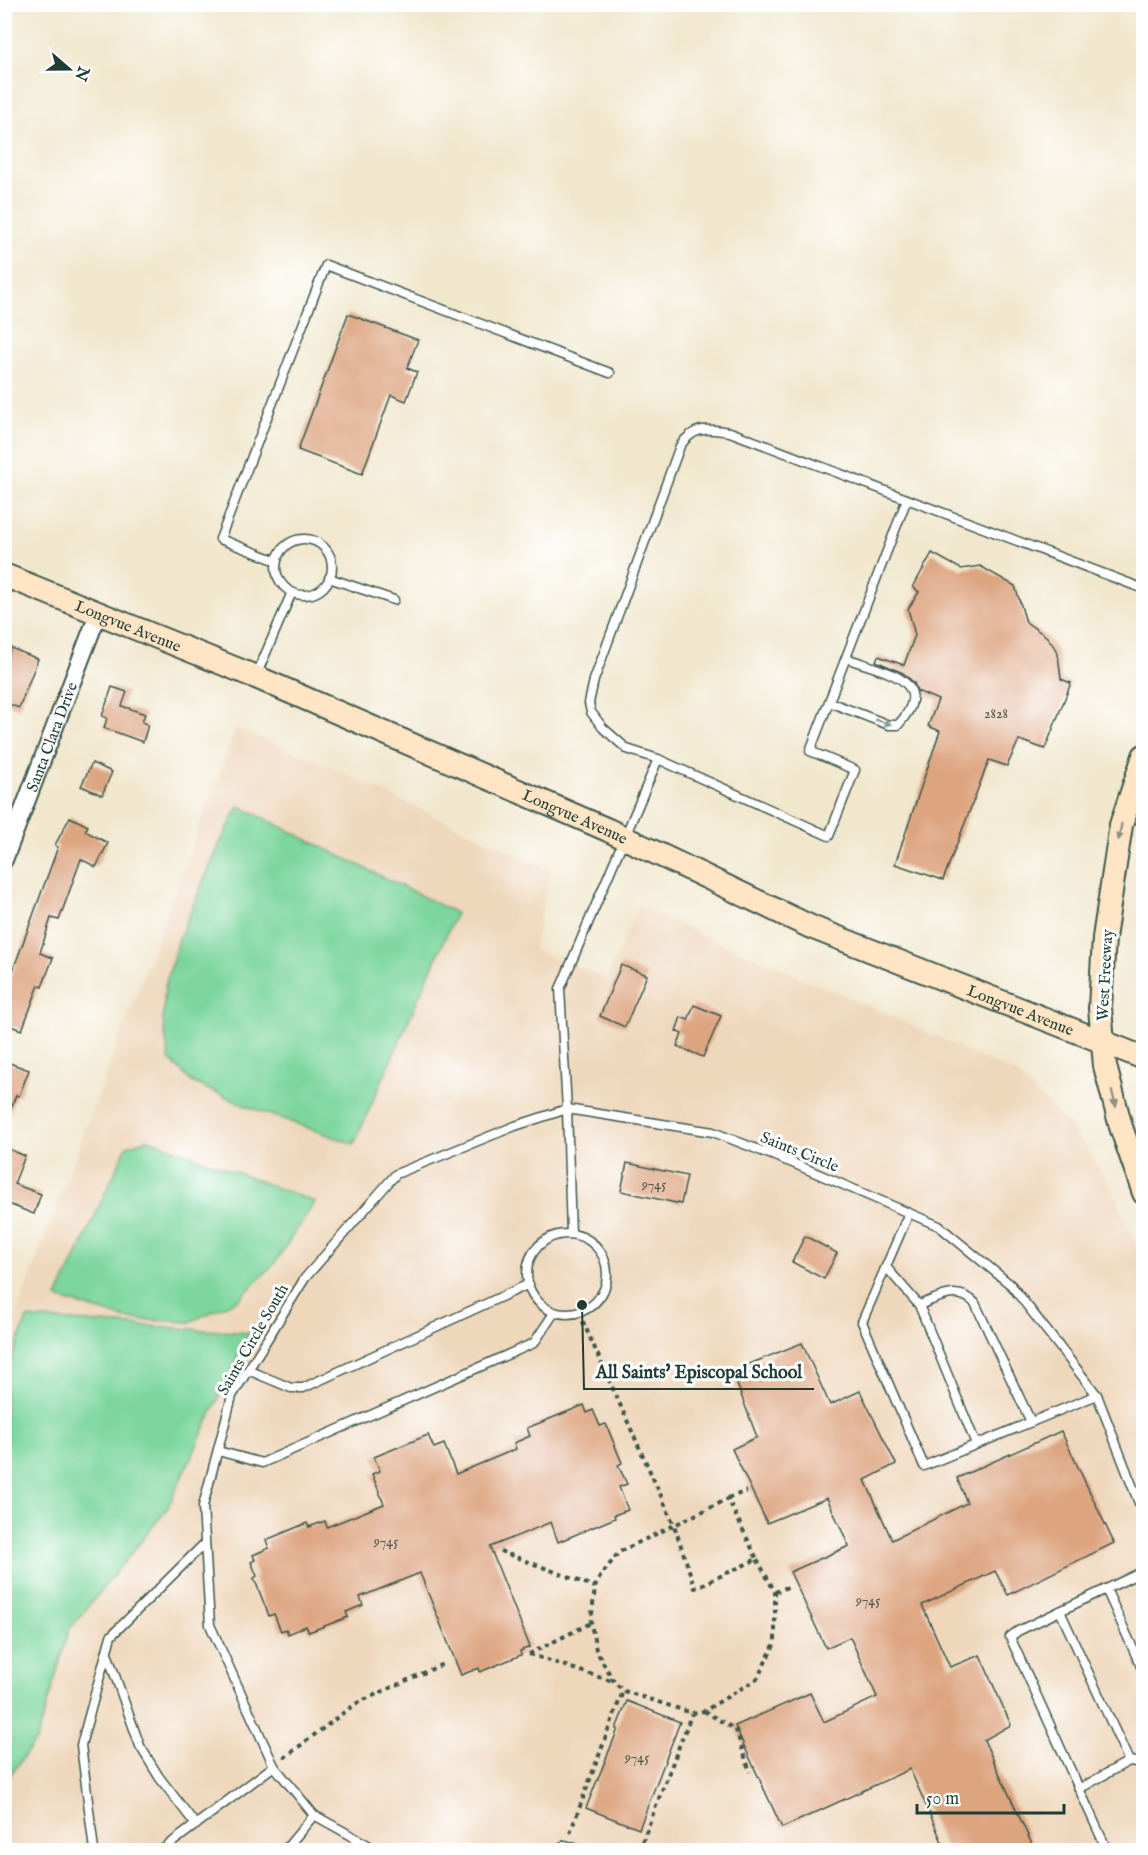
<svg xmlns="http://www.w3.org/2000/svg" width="1148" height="1855" viewBox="0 0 1148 1855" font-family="'IM FELL English',serif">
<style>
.built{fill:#eed7bb}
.green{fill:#7bd69c;stroke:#4d8a68;stroke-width:1.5}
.building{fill:#dda480}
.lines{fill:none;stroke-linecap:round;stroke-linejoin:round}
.lane-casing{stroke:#3e564b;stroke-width:11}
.street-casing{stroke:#3e564b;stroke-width:20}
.secondary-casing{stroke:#3e564b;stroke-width:26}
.path{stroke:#3e564b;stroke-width:4;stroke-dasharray:4.5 4.5;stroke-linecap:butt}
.lane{stroke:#fff;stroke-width:8}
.street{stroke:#fff;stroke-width:16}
.secondary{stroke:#fee5c5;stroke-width:22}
.oneway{fill:#8f9e9a}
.oneway2{fill:#8e917c}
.labels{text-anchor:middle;stroke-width:6;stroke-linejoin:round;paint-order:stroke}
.number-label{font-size:14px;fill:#4e5747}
.street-label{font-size:16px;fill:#1f3d34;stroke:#fff}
.leader{fill:none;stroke:#1f3d34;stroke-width:2}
.callout-dot{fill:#1f3d34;stroke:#fff;stroke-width:2}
.callout-label{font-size:18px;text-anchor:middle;font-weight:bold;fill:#1f3d34;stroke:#fff;stroke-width:6;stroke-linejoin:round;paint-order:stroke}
</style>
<rect width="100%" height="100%" fill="#fff"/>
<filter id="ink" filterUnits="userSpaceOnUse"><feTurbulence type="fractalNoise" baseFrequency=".0167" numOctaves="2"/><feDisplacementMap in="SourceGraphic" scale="12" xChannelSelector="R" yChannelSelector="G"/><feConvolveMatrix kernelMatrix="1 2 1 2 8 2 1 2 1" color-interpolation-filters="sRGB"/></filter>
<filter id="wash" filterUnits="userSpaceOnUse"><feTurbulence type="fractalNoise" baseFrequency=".008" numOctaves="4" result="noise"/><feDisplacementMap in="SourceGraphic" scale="24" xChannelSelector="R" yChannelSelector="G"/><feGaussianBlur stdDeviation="1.35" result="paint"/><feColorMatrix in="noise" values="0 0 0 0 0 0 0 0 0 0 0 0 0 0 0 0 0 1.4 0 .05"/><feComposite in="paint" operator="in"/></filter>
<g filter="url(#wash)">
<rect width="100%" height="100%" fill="#f1e7cd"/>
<path class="built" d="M236,728L326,765L550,870L534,950L607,979L638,907L907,1023L1018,1075L1072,1128L1112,1187L1143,1262V1850H5L4,1347Z"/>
<g class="green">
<path d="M239,806L456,913L354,1144L246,1106L192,1082L169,1059L163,1020L165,986L180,936L220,843Z"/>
<path d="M148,1139L315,1202L274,1264L239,1299L190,1322L127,1319L57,1298L127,1146Z"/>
<path d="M27,1318L249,1333L167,1509L69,1630L37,1739L5,1782V1377Z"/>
</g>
<g id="blocks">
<g class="building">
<path d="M348,314L418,340L407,368L417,372L406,401L391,395L362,474L298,450Z"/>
<path d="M932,553L961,569L980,566L1015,586L1026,622L1047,637L1053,645L1058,654L1061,679L1071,683L1045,749L1019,740L1007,766L989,760L943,880L895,864L940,731L928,726L938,700L917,691L914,683L903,673L876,661L878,656L904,665L915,635L908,609L919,592L913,587Z"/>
<path d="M11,648L38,659L19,708L4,702V665Z"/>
<path d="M112,687L127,692L122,706L145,714L142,722L148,725L143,742L104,728L107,718L102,716Z"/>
<path d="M92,763L112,772L102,795L81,786Z"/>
<path d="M70,817L88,826L85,831L108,843L96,867L81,859L59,920L51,918L40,953L53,958L42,987L39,985L22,1030L4,1024V995L58,847L55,845Z"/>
<path d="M621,965L647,975L625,1027L600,1016Z"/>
<path d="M694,1005L721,1016L703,1057L677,1046L682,1034L676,1031L681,1017L688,1020Z"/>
<path d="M4,1061L29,1070L19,1096L16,1095L6,1122H4Z"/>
<path d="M4,1147L25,1156L14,1184L41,1194L34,1214L6,1203L4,1206Z"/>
<path d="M627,1163L687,1176L681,1204L621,1191Z"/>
<path d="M805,1236L837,1253L824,1279L792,1262Z"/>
<path d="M802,1343L830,1405L860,1391L896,1464L865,1480L892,1540L967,1503L957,1478L1061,1431L1114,1543L1008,1595L995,1571L922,1605L950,1667L980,1655L1011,1725L984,1740L1035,1851H946L910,1769L782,1828L735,1726L810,1693L824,1722L877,1697L850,1637L826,1648L790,1572L849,1546L827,1498L767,1523L732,1449L757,1437L732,1371Z"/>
<path d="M584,1405L587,1413L593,1410L600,1426L606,1424L622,1463L618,1465L627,1484L619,1487L628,1510L614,1515L615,1518L558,1542L551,1522L490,1547L530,1647L520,1651L521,1655L480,1672L479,1668L461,1675L420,1573L360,1597L363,1605L346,1612L348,1617L309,1632L306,1626L288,1634L286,1629L281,1631L274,1614L269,1616L254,1578L257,1576L251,1562L255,1560L253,1555L269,1548L266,1540L307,1523L309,1527L325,1521L327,1527L384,1504L372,1474L380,1471L374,1457L428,1435L434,1448L444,1444L456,1474L516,1449L514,1443L530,1436L527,1428Z"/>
<path d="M627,1701L680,1722L639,1829L586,1808L618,1729H616Z"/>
</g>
</g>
</g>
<g filter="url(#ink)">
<use href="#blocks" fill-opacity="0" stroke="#3e564b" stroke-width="1.5"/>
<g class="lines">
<defs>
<g id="lane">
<path d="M907,499L810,751L855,770L829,836L658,759L627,749L603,728L591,712L589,703L594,680L680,446C695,425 707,429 730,432L1144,589"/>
<circle cx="304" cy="567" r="28"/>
<path d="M277,561L220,539L326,265L610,373"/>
<path d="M329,578L394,600"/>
<path d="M256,676L292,592"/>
<path d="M829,702L889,725H898C940,679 880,671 846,658"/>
<path d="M909,1213L862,1322L924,1466L1097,1395"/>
<circle cx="567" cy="1274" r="40"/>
<path d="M571,1234L567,1109L560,989L658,759"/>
<path d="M886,1267L919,1305L976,1444"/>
<path d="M919,1305C939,1298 957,1285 975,1303L1031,1422"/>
<path d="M248,1370L291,1388H303L529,1284"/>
<path d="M218,1451L262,1463L534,1343L554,1313"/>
<path d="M1106,1589L1144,1673"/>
<path d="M1060,1611L1129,1761L1144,1763"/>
<path d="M107,1653L140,1746L159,1777L196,1825"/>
<path d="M1079,1789L1129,1761"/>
<path d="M94,1850L81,1745L111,1636L205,1543"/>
<path d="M162,1850L274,1766"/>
<path d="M285,1850L314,1815"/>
<path d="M377,1850L314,1815L274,1766L210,1625L203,1506L232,1396L305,1278L396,1174L515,1126L567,1109L713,1132L795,1164L939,1226L1011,1285L1097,1395L1144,1516"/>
<path d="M559,1850L565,1845L582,1850"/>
<path d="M1107,1850L1010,1637L1018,1631L1144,1571"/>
</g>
<g id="street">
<path id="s1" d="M4,860L98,614"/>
</g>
<g id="secondary">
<path id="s2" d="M4,575L256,677L608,830L811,927L1144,1058"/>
<path d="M1144,756L1121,825L1104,938L1100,1008L1105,1066L1121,1127L1144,1193"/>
</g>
</defs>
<use href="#lane" class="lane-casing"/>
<use href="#street" class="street-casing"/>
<use href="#secondary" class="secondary-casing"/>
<g class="path">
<path d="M579,1313L674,1525L695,1588L757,1559L728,1499L619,1552L600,1577L595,1587L591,1623L596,1650L614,1682L624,1691L692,1713L704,1711L757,1679L775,1643V1592L757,1559"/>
<path d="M728,1498L747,1491"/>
<path d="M500,1551L595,1587"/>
<path d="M775,1592L790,1586"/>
<path d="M529,1654L614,1682"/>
<path d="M529,1654L591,1623"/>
<path d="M704,1711L736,1730L750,1772"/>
<path d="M284,1758L355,1704L445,1663"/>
<path d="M570,1833L623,1691"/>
<path d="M639,1850L692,1713"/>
</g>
<use href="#lane" class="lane"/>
<use href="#street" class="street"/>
<use href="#secondary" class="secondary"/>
</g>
<defs><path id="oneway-solid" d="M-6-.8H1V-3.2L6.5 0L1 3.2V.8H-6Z" transform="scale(1.5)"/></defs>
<use class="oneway" href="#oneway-solid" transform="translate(883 722) rotate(17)"/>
<g class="oneway2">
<use href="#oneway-solid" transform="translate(1120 832) rotate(100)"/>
<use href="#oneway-solid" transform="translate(1114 1099) rotate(75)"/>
</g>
</g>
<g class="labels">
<g class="number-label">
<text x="996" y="718">2828</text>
<text x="654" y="1189">9745</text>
<text x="386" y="1546">9745</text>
<text x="868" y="1605">9745</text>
<text x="637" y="1762">9745</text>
</g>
<g class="street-label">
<text dy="6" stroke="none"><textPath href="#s2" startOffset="134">Longvue Avenue</textPath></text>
<text dy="6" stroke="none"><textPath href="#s1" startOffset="132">Santa Clara Drive</textPath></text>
<text dy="6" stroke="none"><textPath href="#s2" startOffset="620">Longvue Avenue</textPath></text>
<text transform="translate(1104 975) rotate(-87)" y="6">West Freeway</text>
<text dy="6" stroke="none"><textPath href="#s2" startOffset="1106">Longvue Avenue</textPath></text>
<text transform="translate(800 1151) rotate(22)" y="6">Saints Circle</text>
<text transform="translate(252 1339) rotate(-60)" y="6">Saints Circle South</text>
</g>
</g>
<path class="leader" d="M582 1305L584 1389H814"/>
<circle class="callout-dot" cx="582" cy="1305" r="6"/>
<g class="callout-label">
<text x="699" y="1378">All Saints' Episcopal School</text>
</g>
<rect width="1148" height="1855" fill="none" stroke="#fff" stroke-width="24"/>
<g transform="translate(69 69) rotate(110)" stroke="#ffffff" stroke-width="4.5" paint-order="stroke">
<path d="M0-4.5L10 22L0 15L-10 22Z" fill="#1f3d34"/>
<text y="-9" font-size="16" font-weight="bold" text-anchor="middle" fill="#1f3d34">N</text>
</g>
<path d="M917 1804v9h147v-9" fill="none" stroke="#1f3d34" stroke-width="3"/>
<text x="926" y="1804" font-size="18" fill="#1f3d34" stroke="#ffffff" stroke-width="4.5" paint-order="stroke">50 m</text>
</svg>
